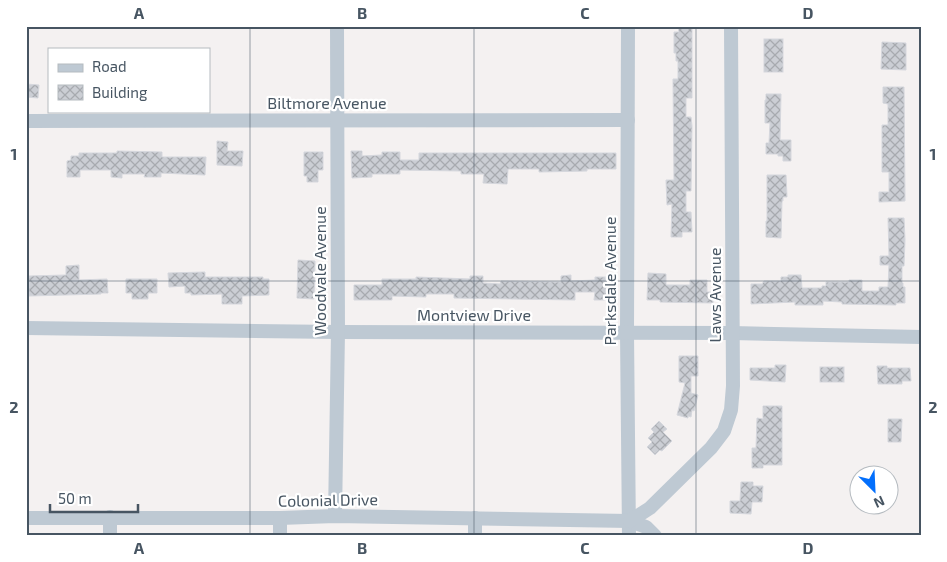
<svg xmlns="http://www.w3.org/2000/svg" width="947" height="562" viewBox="0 0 947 562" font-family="'Exo 2',sans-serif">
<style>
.building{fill:url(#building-cross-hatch);stroke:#d5d7dd}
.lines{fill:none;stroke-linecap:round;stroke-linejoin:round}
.street{stroke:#bec9d3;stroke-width:14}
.grid{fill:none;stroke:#475562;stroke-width:1;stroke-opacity:0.55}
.labels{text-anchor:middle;stroke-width:4.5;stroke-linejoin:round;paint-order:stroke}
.street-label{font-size:16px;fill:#475562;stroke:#fff}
.neatline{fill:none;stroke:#475562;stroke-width:2}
.grid-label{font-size:16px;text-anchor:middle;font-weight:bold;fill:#475562}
</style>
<defs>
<pattern id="building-cross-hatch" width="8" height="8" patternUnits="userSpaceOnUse" patternTransform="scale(1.25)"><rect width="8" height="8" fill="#cbced4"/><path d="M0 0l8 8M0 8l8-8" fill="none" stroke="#a7aaaf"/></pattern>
</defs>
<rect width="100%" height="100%" fill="#f4f1f1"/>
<g class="building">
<path d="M678,26H692V98H686V117H691L692,126L691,191H686V212H691L692,232H682V237H671L672,204L667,205L666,180H674L673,79H678V61H676V53H674V32H679Z"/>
<rect x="764" y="39" width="19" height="33"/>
<path d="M882,42L906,43V70L881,69Z"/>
<path d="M26,84L39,85L38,98L26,97Z"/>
<path d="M883,87H904L905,201L879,202V192H889V172H882V125H888V104L883,103Z"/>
<path d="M766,94H781L780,140H791V161H783V156H778V154H766V143H769L770,123H765V100H766Z"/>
<path d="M217,141L228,142L227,151H243L242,166L217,165Z"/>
<path d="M117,151L162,152V157H206L205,175L161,173V177H144L145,174H122V178L111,177V170H80V177H67V161L71,160V156H79V153H117Z"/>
<path d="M351,151H362V156L382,155V152H400V160H419V153H616V169H587V171L539,172V169H508L507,184L483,183L484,174H461V171L400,170V174H372V177L352,178Z"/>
<path d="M304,152H323V170H318V182H307V176H304Z"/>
<path d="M767,175H786L787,197H783V201H782L781,238L766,237V221H767Z"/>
<path d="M888,218H904L905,240L904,266H902V283H903V287H905V303H896V305L842,304V302L823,301V305H795V302L751,304V284H762L764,281H781V277H788V275H801L802,288H822V286H826V282H849V280H862V291H879V287H888L889,265H880V256H889Z"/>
<path d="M298,260L315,261L314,299L297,298Z"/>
<path d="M79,265V280L107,279L108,293H101V294L29,296V276L66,275V266Z"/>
<path d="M205,272V277H263V279H269V295L242,296V304H222V294L191,295V293H185V286L169,287L168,273Z"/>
<path d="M648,273L666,274V285H690V280H707V292H713V303L660,302V300H647Z"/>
<path d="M571,275V281L595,280V277H606L605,281H610V300H594L595,292H575V300L454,298V294H426V297L392,296V300H354V285H382V279H416V277L470,279V276H483V283L500,284L501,281L561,282V276Z"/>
<path d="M126,279H157V293H148V299H132V293H126Z"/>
<path d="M679,356H698V376H691V393L698,395L694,411L692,410L691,417L688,416V418L677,415L685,383L679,382Z"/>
<path d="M775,365H786L785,382L750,380V368H775Z"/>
<path d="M877,366H887V368H910L911,381H902V384H878Z"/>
<rect x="820" y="367" width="24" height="15"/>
<path d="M763,406H782V465H763V468H752V448H756L757,418L763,419Z"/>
<path d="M888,419H902L901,442H888Z"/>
<path d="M659,421L667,429L663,432L672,441L662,451L660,450L655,455L647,447L652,442L648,438L654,432L651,429Z"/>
<path d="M741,482H753V486H763L762,502H752L751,514L730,513V501H740Z"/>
</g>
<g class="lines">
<g class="street">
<path d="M628,26L627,333L629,536"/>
<path d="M26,121L628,120"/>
<path d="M26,328L338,332L732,333L921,337"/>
<path d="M335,516L338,332L337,26"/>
<path d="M110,517V536"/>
<path d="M26,518H280L335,516L630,521L646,527L655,536"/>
<path d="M280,518V536"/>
<path d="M630,521L650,508L711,448L724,431L731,410L733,386L731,26"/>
<path d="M475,536V518"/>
</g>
</g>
<path class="grid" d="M250,26V536M474,26V536M696,26V536M26,281H921"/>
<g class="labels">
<g class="street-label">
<text x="327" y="109">Biltmore Avenue</text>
<text transform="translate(320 271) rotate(-90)" y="6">Woodvale Avenue</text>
<text transform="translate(610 281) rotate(-90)" y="6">Parksdale Avenue</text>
<text transform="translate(715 295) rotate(-90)" y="6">Laws Avenue</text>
<text x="474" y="321">Montview Drive</text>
<text transform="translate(328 500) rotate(-1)" y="6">Colonial Drive</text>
</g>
</g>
<rect width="947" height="562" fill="none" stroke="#ffffff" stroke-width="55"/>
<rect x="48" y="48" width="162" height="65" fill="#ffffff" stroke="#b5bbc0"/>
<rect x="58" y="64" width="25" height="8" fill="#bec9d3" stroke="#b5bbc0"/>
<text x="92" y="72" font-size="15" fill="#475562">Road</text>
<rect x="58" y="85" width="25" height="15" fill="url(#building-cross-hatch)" stroke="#b5bbc0"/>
<text x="92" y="98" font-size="15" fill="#475562">Building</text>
<g transform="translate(874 490) rotate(156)"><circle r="24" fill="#ffffff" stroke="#b5bbc0"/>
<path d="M0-4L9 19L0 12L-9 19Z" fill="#036ffc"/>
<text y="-8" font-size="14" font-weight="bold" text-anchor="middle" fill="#475562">N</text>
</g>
<path d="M50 504v8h88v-8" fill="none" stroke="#475562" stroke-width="2.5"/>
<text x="58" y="504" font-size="15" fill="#475562" stroke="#ffffff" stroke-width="4" paint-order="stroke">50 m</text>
<rect x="28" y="28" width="892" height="506" class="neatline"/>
<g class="grid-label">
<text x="139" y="19">A</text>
<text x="362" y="19">B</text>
<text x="585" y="19">C</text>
<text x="808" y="19">D</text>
<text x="14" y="160">1</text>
<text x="933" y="160">1</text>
<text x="14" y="413">2</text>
<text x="933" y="413">2</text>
<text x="139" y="554">A</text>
<text x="362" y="554">B</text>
<text x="585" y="554">C</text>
<text x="808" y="554">D</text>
</g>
</svg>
